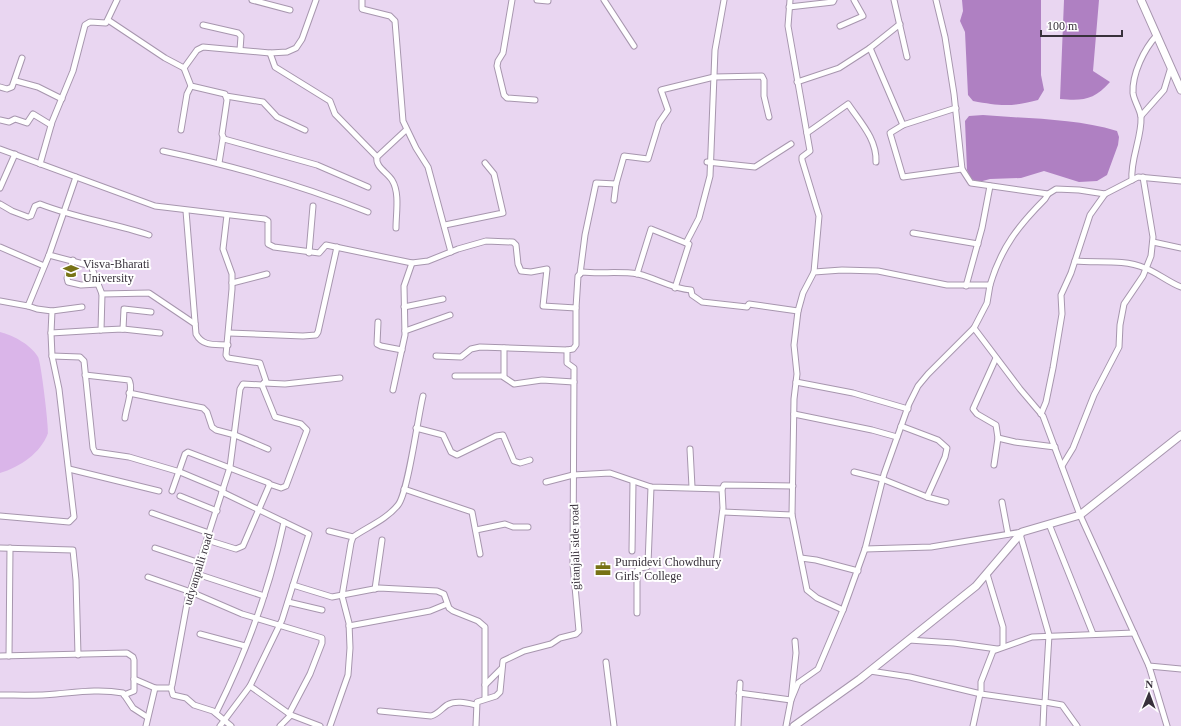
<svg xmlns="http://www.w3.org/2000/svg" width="1181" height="726" viewBox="0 0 1181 726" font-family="'Times New Roman',serif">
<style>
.green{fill:#dab5e9}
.water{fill:#af80c2}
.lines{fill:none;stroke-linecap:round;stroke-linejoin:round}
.street-casing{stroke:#a796ae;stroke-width:7}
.secondary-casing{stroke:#a796ae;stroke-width:9}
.street{stroke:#fff;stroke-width:5}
.secondary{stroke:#fff;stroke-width:7}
.labels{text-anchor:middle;stroke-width:4;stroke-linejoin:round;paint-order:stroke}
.poi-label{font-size:12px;fill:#38313b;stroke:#fff;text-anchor:start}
.street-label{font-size:12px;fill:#38313b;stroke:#fff}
</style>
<rect width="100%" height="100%" fill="#e9d6f1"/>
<path class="green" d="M0,332C13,335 31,345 38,357C41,361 49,428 48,433C41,453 20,467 0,473Z"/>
<g class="water">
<path d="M962,0H1041V75L1044,90L1038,100C1011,107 1000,106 973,101L968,95L965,32L960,21L963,11Z"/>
<path d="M1064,0H1099L1093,71L1110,82C1094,100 1083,101 1060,99Z"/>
<path d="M983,115C1028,119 1074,118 1117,131L1119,137L1118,145L1107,175L1097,181L1079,182L1044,171L1021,178L990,179L979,182L971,179L967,170L965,121L969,116Z"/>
</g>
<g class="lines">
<defs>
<g id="street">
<path d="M252,0L290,10"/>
<path d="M362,0V9L390,16L395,21L403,121L416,148L428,167L451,252"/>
<path d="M512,0L503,53L498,61L497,66L504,95L507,98L535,100"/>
<path d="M537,0L548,1"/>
<path d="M604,0L634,46"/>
<path d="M790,0L788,26L810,151L802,157V160L819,216L814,272"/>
<path d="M894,0L907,57"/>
<path d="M936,0L945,37L954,94L962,169L971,183L1048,194"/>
<path d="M789,7L833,2L834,0"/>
<path d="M108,20L165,58L184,68L191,86L225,94L227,100L222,134L224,139L317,165L368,187"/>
<path d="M203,25L238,33L241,36L240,50"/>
<path d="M840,26L863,16L854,0"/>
<path d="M870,48L903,125"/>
<path d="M270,53L275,67L330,101L335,114L377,157"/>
<path d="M184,68L197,50L203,47L270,53L287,52L296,48L302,39L316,0"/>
<path d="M16,81L38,87L62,99"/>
<path d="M797,82L839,68L870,48L900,24"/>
<path d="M0,87L7,89L12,87L22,58"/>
<path d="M226,96L263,102L277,117L305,130"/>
<path d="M956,108L903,125L890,133L903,177L962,169"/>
<path d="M1141,116L1164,90L1171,67"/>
<path d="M0,120L9,122L15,119L27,123L33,114L51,125"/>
<path d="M181,130L187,94L191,86"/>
<path d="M807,133L848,104C860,122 877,139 876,162"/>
<path d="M0,149L155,206L265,219L268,221V244L274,247L319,253L326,245L412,263L428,261L458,249L486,241L513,242L516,245L518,264L521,271L531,272L547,269L543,306L576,308L578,276L582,272C600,274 620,271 638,274C656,278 672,289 691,290L692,295L702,302L747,307L749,304L798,311L803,293L814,272L842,270L878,271L947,285H990L987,303L974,328L1020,389L1043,416L1080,515L1149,666L1181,669"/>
<path d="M163,151C234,166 301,185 368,212"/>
<path d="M707,162L755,167L791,144"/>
<path d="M219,163L223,138"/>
<path d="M40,164L52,122L73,71L85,25L90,22L106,23L117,0"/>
<path d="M1132,180C1130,159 1142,138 1141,117C1140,109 1134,101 1133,93C1132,74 1144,49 1157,35"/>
<path d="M0,188L15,154"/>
<path d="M614,200L616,184"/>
<path d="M0,204L12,211L28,217L31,216L35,206L40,204C75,218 113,223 149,235"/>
<path d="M186,211L196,334C203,347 215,344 228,345"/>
<path d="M445,225L503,213L494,174L485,163"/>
<path d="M396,228C396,213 400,193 392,180C387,172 375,167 377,157L406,130"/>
<path d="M913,233L978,244"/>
<path d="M1153,242L1181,248"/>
<path d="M0,247L44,266"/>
<path d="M309,253L313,206"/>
<path d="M49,255L91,266L102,294"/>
<path d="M73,260L67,278L68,282L81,285L98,284"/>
<path d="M1075,261C1098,263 1123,259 1145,268C1158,273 1168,282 1181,287"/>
<path d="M580,274L585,235L596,183L616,184L624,156L648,159L659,123L668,110L661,90L714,77L762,76L764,80V96L769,117"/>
<path d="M637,274L651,229L686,243L699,218L710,176L715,50L724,0"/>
<path d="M232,283L267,274"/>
<path d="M990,285C1001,248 1018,226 1045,199L1048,194L1056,189L1079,190L1105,194L1138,177L1181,181"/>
<path d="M966,286L982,228L990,186"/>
<path d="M675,288L689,244L686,243"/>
<path d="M0,301L28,306L49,255L76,177"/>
<path d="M404,307L443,299"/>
<path d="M52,311L82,307"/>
<path d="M798,311L794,345L797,374L794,399L792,515L807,590L817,598L843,610"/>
<path d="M378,322L377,344L381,346L402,350"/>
<path d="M123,329L124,309L151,312"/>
<path d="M101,330L123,329L160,333"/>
<path d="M405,331L450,315"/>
<path d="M51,333L101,330L102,294L149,293L195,324"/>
<path d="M229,333L303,336L316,335L318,332L337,247"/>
<path d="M52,356L80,357L84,361L93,448L95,452L129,457L180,472L223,490"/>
<path d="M436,356L461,357L471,349L480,347L567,350"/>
<path d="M85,375L129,380C134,389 126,408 125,418"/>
<path d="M455,376H502L514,384L542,380L574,382"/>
<path d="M504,376V348"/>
<path d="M796,382L853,393L908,409"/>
<path d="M264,383L285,384L340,378"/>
<path d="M262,385L275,417L301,424L307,430L286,486L281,488L269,484"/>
<path d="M393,390L405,335L404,286L412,263"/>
<path d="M129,393L203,408L207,412L212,427L216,430L235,435L268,449"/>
<path d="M794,414L872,430L897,437"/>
<path d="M1041,414L1046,402L1053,368L1062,314L1061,295L1071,273L1090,215L1105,194"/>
<path d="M901,426L938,440L947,448L945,457L927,497"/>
<path d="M416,428L443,435L451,452L457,455L496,436L503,435L514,461L520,463L530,460"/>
<path d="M998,438L1015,442L1055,447"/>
<path d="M690,449L692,487"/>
<path d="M994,465L998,438L996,425L977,414L973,409L996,358"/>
<path d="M1062,466L1073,448L1094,395L1119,347L1120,325L1124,304L1143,276L1151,256L1153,237L1143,177"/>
<path d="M69,469L159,491"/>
<path d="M854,472L882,479L927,497L946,502"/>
<path d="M546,482L573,475L610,473L651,487L722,489L723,508L716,562"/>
<path d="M404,489L472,512L480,554"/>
<path d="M722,489L724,485L793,486"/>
<path d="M172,491L185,454L188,452L269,483V486L243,546L236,549L207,540"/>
<path d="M222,492L309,534L282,620L250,686L291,715L280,726"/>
<path d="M180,496L217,511"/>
<path d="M1002,502L1008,534"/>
<path d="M723,512L792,515"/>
<path d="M152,513L209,533"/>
<path d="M0,516L69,522L74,517L59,389L52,356L51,333L52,311L37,309L28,306"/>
<path d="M1049,524L1093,634"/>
<path d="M476,530L505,524L513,527H528"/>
<path d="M329,531L353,537"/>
<path d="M1020,534L1049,635L1045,702L1062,705L1077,726"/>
<path d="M0,548L73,550L76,580L78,655"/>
<path d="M155,548L200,563"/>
<path d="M865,549L931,547L1022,532"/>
<path d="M632,551L633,482"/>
<path d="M801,558L816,560L858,571"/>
<path d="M197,574L264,596"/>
<path d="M987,574L1003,627V646"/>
<path d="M148,577L191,592L242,614L322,638V643L310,674L289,714"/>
<path d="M293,585L332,597L379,588L437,591L444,594L449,608L453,611L478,621L485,627V698"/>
<path d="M375,589L382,540"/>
<path d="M288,602L322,610"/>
<path d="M637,613V571L639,568L647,567L648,564L651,487"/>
<path d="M349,626L430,611L447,604"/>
<path d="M200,634L245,646"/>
<path d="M909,640L954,643L997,649"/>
<path d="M0,656L127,653L133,657L134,660V691L124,695"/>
<path d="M9,656L10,548"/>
<path d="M606,662L614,726"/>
<path d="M1149,666L1167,726"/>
<path d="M870,671L910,677L981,694"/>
<path d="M134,679L155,688"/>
<path d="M485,685L501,669"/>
<path d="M171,688L173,695L186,698L194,705L213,711L231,726"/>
<path d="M739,693L791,700L796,653L795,641"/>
<path d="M0,695C18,695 37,696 56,694C79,692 100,689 123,693L133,708L147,717"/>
<path d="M380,711L431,716C438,714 441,709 447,705C456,700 467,703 476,705"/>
<path d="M216,713C246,653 270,587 284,522"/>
<path d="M291,715L320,726"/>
<path d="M146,726L155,688H171L172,685L188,598L230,467L240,389L243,384L262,385L266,381L260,363L228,358L226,355L232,289V274L223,249L227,215"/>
<path d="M220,726L250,686"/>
<path d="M330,726L348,675L350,648L349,623L342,596L351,543L353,537C367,527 386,520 398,505C408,493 418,416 423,396"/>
<path d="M476,726L477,702L496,696L500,692L503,661L524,651L551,644L560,638L576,634L579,631L573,564L574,368L567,363V350L573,349L576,345V308"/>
<path d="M738,726L740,683"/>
<path d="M786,726L791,700L798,683L818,669L843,610L865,549L884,474L909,404L918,386L928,374L974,328"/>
<path d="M973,726L980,694"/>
<path d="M1043,726L1044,703L981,694V682L993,651L1032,637L1134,633"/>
</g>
<g id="secondary">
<path d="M1141,0L1181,90"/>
<path d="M794,726L860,679L976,586L1022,532L1080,515L1181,435"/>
</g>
</defs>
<use href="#street" class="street-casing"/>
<use href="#secondary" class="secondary-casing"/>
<use href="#street" class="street"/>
<use href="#secondary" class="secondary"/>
</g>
<defs>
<symbol id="university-bare" viewBox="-9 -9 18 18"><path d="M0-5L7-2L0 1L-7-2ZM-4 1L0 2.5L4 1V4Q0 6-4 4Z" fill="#777215" stroke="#fff" stroke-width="2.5" paint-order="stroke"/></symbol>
<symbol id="office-bare" viewBox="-9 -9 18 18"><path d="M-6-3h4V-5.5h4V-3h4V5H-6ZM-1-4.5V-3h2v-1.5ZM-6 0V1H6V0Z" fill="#777215" stroke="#fff" stroke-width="2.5" paint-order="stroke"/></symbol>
</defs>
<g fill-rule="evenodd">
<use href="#university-bare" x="60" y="260" width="22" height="22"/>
<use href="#office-bare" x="592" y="558" width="22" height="22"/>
</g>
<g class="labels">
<g class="poi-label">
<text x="83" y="268">Visva-Bharati<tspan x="83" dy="14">University</tspan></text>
<text x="615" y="566">Purnidevi Chowdhury<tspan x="615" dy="14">Girls' College</tspan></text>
</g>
<g class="street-label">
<text transform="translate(575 547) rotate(-91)" y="4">gitanjali side road</text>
<text transform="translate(198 569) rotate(-73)" y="4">udyanpalli road</text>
</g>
</g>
<g transform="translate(1149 694) rotate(1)" stroke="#ffffff" stroke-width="3" paint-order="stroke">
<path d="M0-3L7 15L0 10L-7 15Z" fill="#38313b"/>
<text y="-6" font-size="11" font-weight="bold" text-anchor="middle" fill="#38313b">N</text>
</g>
<path d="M1041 30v6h81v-6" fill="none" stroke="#38313b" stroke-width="2"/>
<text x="1047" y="30" font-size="12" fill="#38313b" stroke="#ffffff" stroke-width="3" paint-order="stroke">100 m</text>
</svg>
